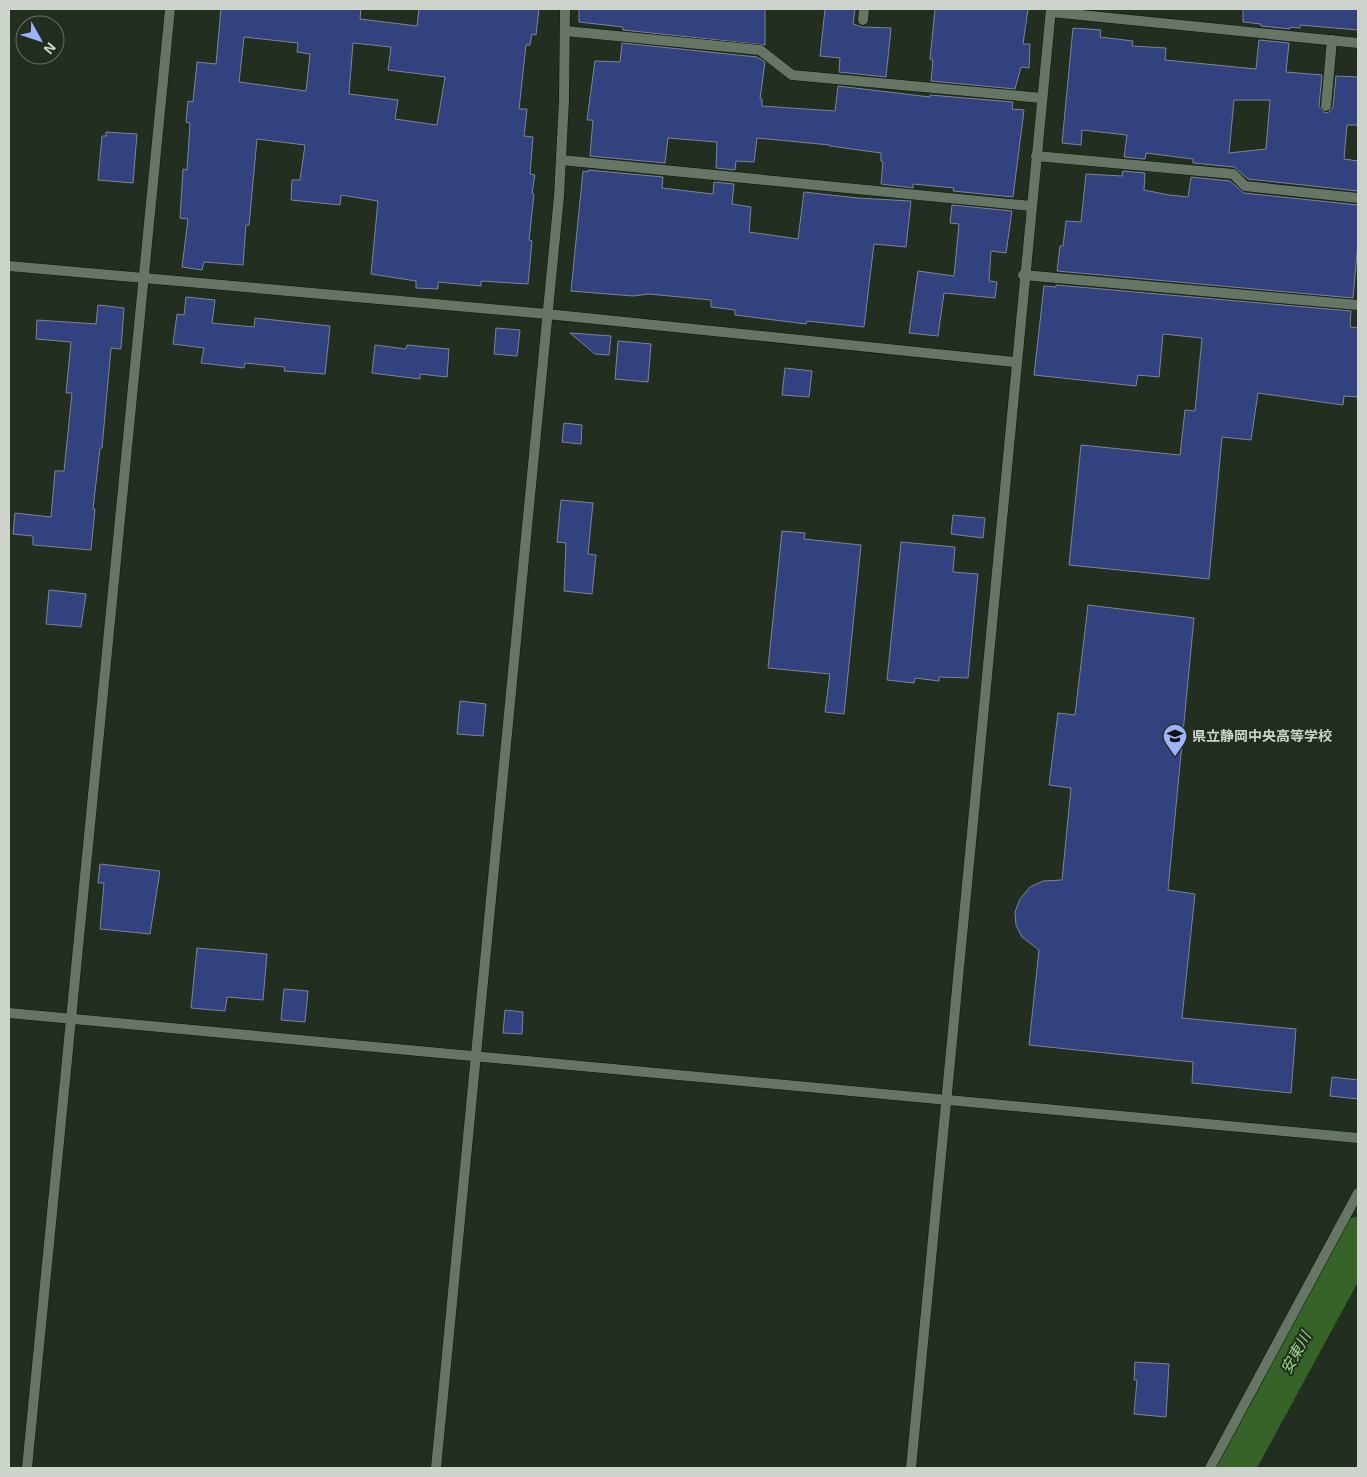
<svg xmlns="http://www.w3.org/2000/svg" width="1367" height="1477" viewBox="0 0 1367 1477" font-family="'Exo 2','Noto Sans JP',sans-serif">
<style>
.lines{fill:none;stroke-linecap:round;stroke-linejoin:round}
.river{stroke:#356328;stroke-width:42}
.building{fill:#31427e;stroke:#7d8498;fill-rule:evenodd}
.minor-casing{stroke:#0b1609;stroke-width:11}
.minor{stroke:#677564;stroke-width:10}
.labels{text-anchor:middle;stroke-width:4;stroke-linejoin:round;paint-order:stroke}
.poi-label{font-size:14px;font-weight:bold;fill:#cdd4cb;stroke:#222e1f;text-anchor:start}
.water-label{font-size:15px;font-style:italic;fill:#96d985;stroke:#222e1f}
</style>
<rect width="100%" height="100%" fill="#222e1f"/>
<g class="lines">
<path class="river" d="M1233,1468L1358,1238"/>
</g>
<g class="building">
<path d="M221,9H361L360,19L417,26L419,9H539L536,35L532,34L530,45H526L519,109H527L524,136L533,137L530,174L535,175L532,193L534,194L529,240L532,241L528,284L481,281V286L438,282V289L416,288V281L371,274L378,201L341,195L340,205L291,200L292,180H300L305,145L257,139L249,225H246L243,265L204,262L202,270L182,267L188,219L180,218L183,169L187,170L190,123L186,122L188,101L193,102L197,62L216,64ZM244,37L298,43L297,52L310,54L306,91L239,82ZM353,43L391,47L388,70L445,77L437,125L395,119L398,100L349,94Z"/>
<path d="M579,9H765V45L623,30V27L579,22Z"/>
<path d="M825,9H855L853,24L862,27L891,28L886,77L839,72L840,58L820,56Z"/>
<path d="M935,9H1028L1023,44H1030L1029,68L1021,67L1015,89L931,81L933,60L930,59Z"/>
<path d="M1243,9H1358V30L1300,25V28L1290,27V29L1261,26V24L1243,22Z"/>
<path d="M1073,28L1101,30L1100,37L1133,41L1132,46L1166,48L1165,60L1256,69L1259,40L1289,43L1286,72L1322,75L1319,106L1325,113L1329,112L1333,107L1336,76L1358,77V125H1347L1344,159L1358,161V191L1248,179L1234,167L1193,163V159L1146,153L1145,159L1124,157L1127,135L1082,130L1081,145L1062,143ZM1234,100H1270L1266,149L1229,153Z"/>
<path d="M622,43L757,57L765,62L760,99H762V106L835,111L838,86L930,97V95L1013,102L1012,109L1024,110L1013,197L953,191L954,188L913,184V188L881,184L883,162L881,161V153L830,146V145L757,138L754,162L736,161L735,170L716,168L717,142L668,138L665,163L590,156L593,120H587L595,61L620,62Z"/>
<path d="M106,132L137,134L133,183L98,180L102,136H106Z"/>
<path d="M588,170L663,177L662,188L713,194L714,182L734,184L732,204L751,207L749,232L798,239L804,192L857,198L911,201L906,247L874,244L864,327L807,321L806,324L735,315V310L711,307V300L649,294L633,296L571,291L583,171L588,172Z"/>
<path d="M1123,171L1145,173L1144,190L1169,195L1188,197L1191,177L1230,181L1244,193L1358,205V242L1353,298L1057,271L1060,246H1063L1066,221L1081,222L1086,174L1122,176Z"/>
<path d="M952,205L1012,211L1006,253L991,251L989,281L997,282L995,298L944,293L938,336L909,333L918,271L954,276L959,224L950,223Z"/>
<path d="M1056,285L1351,311L1350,327L1358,328V397L1344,396L1343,405L1258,393L1251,440L1222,437L1209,579L1069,565L1081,445L1180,455L1185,410L1195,411L1202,338L1163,334L1159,377L1138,375L1136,386L1034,375L1044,286L1056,287Z"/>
<path d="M186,297L215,300L212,323L254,327L255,318L330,326L325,374L284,371L285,367L245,363L244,368L201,363L204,348L173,344L177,314L184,315Z"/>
<path d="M98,305L124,308L121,349L111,348L102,448H100L93,509H95L91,550L33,545V536L13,534L15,513L51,517L55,471H64L72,393H66L71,342L36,339L37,320L96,324Z"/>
<path d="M496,328L520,330L517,356L494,354Z"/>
<path d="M570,333L611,336L609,355L595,354Z"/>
<path d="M618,341L651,344L648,382L615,379Z"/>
<path d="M375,345L406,349L407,345L449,349L447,377L420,374V379L372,373Z"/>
<path d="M785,368L812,371L809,397L782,395Z"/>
<path d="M564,423L582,425L581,444L562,442Z"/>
<path d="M561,500L593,503L588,554L596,555L592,594L564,591L566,543L557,542Z"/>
<path d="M953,515L985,518L983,538L951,534Z"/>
<path d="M782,531L805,533L804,539L861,545L844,714L825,712L830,674L768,668Z"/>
<path d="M901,542L955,547L953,572L978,574L968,678L939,677V681L915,678L914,683L887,680Z"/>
<path d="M49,590L86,594L81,627L46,624Z"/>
<path d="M1088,605L1194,618L1168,890L1195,894L1182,1018L1296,1029L1291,1093L1192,1083L1193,1062L1029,1045L1039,950L1022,937L1016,925L1015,912L1020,899L1030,887L1043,881L1062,880L1071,788L1049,785L1058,713L1075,715Z"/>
<path d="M460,701L486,704L483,736L457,734Z"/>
<path d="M100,864L160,871L150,934L100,929L104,883H98Z"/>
<path d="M197,948L267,954L263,1000L227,997L225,1011L191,1008Z"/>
<path d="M284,989L308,991L305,1022L281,1020Z"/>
<path d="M505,1010L523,1012L522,1034L503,1033Z"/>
<path d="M1332,1077L1358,1080V1099L1330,1096Z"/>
<path d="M1135,1362L1169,1364L1166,1417L1134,1414L1137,1380H1134Z"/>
</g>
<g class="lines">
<defs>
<g id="minor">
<path d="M1051,12L1358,43"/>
<path d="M863,20L864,9"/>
<path d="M565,31L760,50L792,75L1042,98"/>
<path d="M1326,106L1332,40"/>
<path d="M1036,156L1233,174L1245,186L1358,198"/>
<path d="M561,160L1031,206"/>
<path d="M9,266L547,314L1014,362"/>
<path d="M1023,275L1358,305"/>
<path d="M9,1013C459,1056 909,1094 1358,1138"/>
<path d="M27,1468L170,9"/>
<path d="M436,1468L559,196L564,100L565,9"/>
<path d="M911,1468C960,982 1000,495 1051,9"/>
<path d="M1210,1468L1358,1193"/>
</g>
</defs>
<use href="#minor" class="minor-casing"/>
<use href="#minor" class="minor"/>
</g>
<defs>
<symbol id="school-pin" viewBox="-11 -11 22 30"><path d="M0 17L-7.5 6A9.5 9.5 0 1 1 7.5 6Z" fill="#9bb4fd" stroke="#222e1f"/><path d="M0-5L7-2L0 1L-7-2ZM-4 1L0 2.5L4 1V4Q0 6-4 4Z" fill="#111"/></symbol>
</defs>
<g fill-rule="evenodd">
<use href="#school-pin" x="1161" y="722" width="28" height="38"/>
</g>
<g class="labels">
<g class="poi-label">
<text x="1192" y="741">県立静岡中央高等学校</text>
</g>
<g class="water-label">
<text transform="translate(1296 1353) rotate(-61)" y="5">安東川</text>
</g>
</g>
<rect width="1367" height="1477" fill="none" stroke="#cdd4cb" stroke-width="20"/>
<g transform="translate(40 40) rotate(130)"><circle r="24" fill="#222e1f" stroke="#667064"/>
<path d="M0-4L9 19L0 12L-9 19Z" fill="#9bb4fd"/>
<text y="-8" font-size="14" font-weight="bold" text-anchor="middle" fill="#cdd4cb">N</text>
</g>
</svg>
